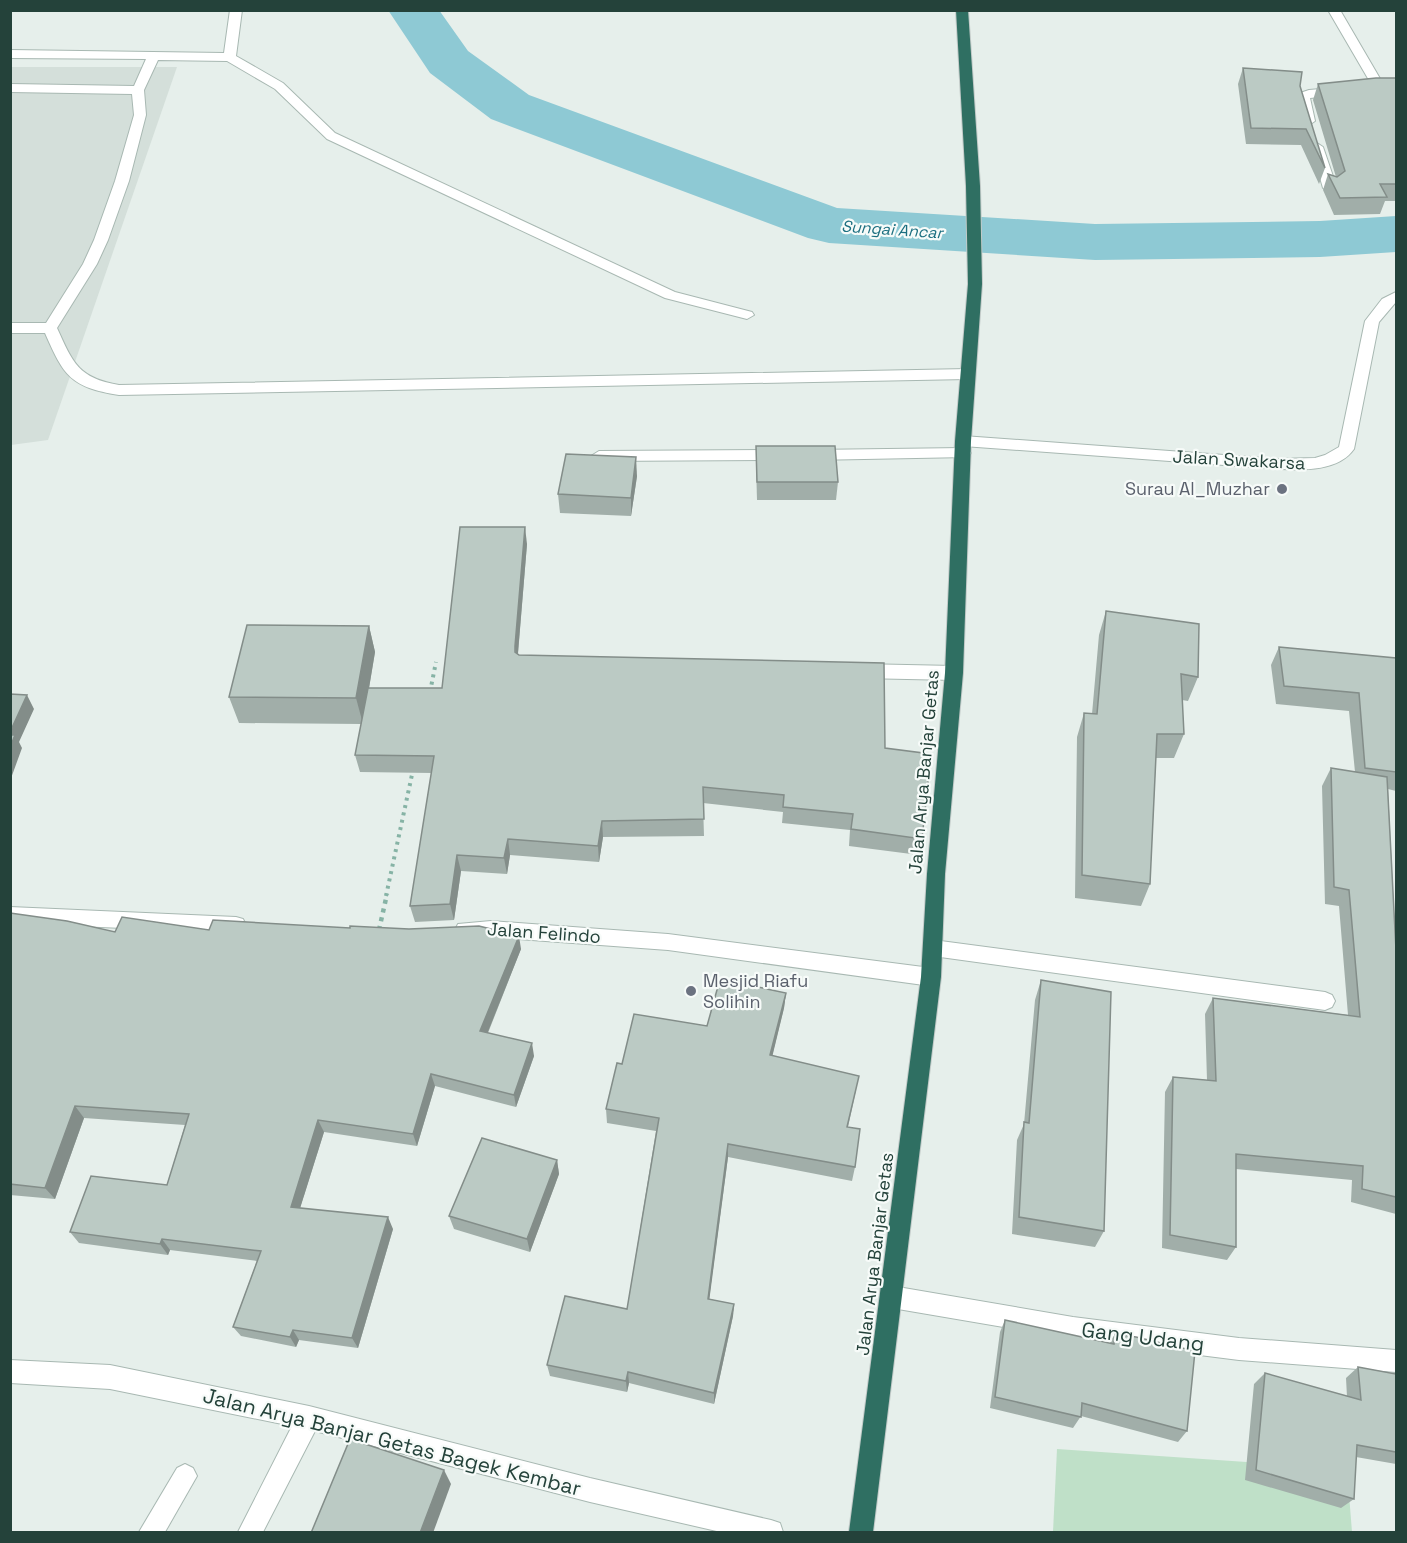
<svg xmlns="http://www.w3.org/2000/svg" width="1407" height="1543" viewBox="0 0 1407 1543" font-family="'Space Grotesk',sans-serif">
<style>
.built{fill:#d4dfda}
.green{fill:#bfe0c8}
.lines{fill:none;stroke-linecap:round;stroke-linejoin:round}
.river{fill:#8ec9d4;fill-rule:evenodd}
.lane-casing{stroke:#a8b8b2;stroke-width:2}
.street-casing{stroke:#a8b8b2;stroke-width:2}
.highway-casing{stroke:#c2cac8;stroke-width:2}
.path-far1{stroke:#86b3a5;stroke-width:4;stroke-dasharray:3 4.5;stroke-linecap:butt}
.path{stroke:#86b3a5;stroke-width:4.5;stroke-dasharray:4 5;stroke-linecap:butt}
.lane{fill:#fff;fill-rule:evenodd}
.street{fill:#fff;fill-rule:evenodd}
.highway{fill:#2f6f62;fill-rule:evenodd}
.wall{fill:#a1aea9}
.shaded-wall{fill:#838d89}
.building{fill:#bbcac4;stroke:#838d89;stroke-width:1.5}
.worship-dot{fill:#6b7280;stroke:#f7fbf9;stroke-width:2}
.labels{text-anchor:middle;stroke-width:4.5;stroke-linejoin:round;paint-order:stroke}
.far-water-label{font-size:16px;font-style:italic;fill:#1c6f80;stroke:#f7fbf9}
.street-label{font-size:18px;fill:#24423a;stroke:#f7fbf9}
.worship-label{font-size:18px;fill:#5b616d;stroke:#f7fbf9;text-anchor:end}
.near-street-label{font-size:21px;fill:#24423a;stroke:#f7fbf9}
</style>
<rect width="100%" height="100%" fill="#e6efeb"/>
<path class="built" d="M10,67H177L48,440L11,445Z"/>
<path class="green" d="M1057,1449L1347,1469L1352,1532H1053Z"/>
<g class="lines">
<path class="river" d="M388,10H439L468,51L529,95L837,208L1095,224L1320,221L1396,216V252L1320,257L1095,260L829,243L808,238L491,119L430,73Z"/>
<defs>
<g id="lane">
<path d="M230,10H242L236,56L283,83L335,133L675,292L752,312L754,315L747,319L665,298L327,139L275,89L227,61L158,60L144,90L146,115L129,181L108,240L97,264L57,328C73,363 78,378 119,385L968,369L975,374L968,379L119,395C70,387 64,376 45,333H10V323H46L83,264L94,240L115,181L134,115L132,94L10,92V84L134,86L146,59L10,58V50L224,53Z"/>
<path d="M963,448L968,449L971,453L968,457L812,460L804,455L812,450Z"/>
<path d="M778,450L786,455L778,460L599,461L591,456L599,451Z"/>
</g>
<g id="street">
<path d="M1328,10H1340L1382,82L1378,89L1369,92L1310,98L1315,121L1309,125L1303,121L1297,101L1300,93L1309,90L1367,85L1370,82Z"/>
<path d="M1317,143L1323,147L1337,188L1335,191L1330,192L1323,188L1311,147Z"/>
<path d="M1396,292V302L1379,322L1354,449C1338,472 1302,470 1278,469L963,446L955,441L963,436L1278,459L1315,458L1325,455L1339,447L1365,321L1382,299Z"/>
<path d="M860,664L954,666L960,668L963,673L960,678L954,680L860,678L854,676L851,671L854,666Z"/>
<path d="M10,907L236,917L243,919L246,925L243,931L236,933L10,923Z"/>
<path d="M491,921L668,934L931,968L938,971L941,977L938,983L931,986L668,950L491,937L465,938L458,936L455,930L458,924Z"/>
<path d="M933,940L1325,992L1332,995L1335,1001L1332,1007L1325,1010L933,956L926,954L923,948L926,942Z"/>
<path d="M892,1286L1073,1317L1239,1338L1396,1350V1372L1239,1360L1073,1339L892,1308L884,1305L881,1297L884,1289Z"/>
<path d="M10,1360L110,1365L309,1406L590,1478L771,1520L780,1523L783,1532H721L590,1502L315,1431L263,1532H238L292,1426L110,1389L10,1383Z"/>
<path d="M185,1464L193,1468L197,1476L165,1532H139L177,1468Z"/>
</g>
<path id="highway" d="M956,10H968L980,186L982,284L971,441L963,673L945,874L941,977L873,1532H849L921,977L927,874L945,673L955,441L968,284L966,186Z"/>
</defs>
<use href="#lane" class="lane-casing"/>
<use href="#street" class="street-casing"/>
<use href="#highway" class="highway-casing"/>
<g class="path-far1">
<path d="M430,692L436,662"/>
<path d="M386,896L413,770"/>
</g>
<path class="path" d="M379,930L387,894"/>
<use href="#lane" class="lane"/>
<use href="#street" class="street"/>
<use href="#highway" class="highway"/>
</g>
<g class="wall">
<path d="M1243,68L1300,86L1325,168L1319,184L1301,145L1246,144L1238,84Z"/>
<path d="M1396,78V201H1385L1380,214L1334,215L1323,190L1328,174L1336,177L1313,100L1318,84Z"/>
<path d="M756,446L838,482L836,500H757L756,464Z"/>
<path d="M637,476L631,516L560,513L558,494Z"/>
<path d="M527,544L518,654L519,655L885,748L922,839L919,855L849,846L850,830L782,823L783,812L703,803L704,836L603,837L599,862L510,855L507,874L461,871L454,920L415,922L410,906L432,773L360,772L355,755L361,724L239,723L229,697L369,626L375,652L369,688H442Z"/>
<path d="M1106,611L1198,677L1188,701L1182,700L1184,734L1174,758H1156L1150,884L1141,906L1075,898L1077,737L1084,713L1092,714L1099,635Z"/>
<path d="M1279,647L1396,658V791L1388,789L1396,950V1214L1351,1202L1352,1180L1236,1169V1247L1227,1260L1162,1248L1165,1092L1173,1077L1207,1080L1205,1014L1213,998L1348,1015L1339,906L1325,904L1322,786L1331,768L1355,772L1349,711L1276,704L1271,665Z"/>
<path d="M10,913L115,932L209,930L521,949L488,1033L534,1056L516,1107L435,1086L417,1146L324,1132L300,1208L393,1229L358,1348L299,1340L296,1347L241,1336L233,1327L257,1261L170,1250L168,1255L79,1243L70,1232L167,1185L185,1125L84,1118L55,1199L10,1195Z"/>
<path d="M1041,980L1104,1231L1095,1247L1012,1234L1017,1140L1024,1124L1035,1000Z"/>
<path d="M786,993L784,1008L772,1056L856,1090L848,1127L855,1167L852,1181L728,1157L709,1299L734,1304L733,1316L714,1404L629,1383L627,1392L550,1376L547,1365L627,1309L656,1131L607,1123L606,1109L622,1064Z"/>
<path d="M557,1160L559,1174L530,1252L454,1229L449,1216Z"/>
<path d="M1005,1320L1109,1343L1115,1334L1187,1431L1178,1442L1081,1416L1073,1428L990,1408L1000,1332Z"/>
<path d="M1358,1367L1396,1374V1464L1356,1457L1354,1499L1341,1508L1245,1480L1254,1384L1265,1373L1347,1397L1346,1378Z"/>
</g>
<g class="shaded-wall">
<path d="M636,457L637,476L631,516V498Z"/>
<path d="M525,527L527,544L517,664L515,646Z"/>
<path d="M369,626L375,652L363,724L356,698Z"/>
<path d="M27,695L34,709L19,742L22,748L10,781V732Z"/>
<path d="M602,821L603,837L599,862L598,846Z"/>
<path d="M508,839L510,855L507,874L504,858Z"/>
<path d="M457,855L461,871L454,920L450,904Z"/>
<path d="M519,936L521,949L483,1044L480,1031Z"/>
<path d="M786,993L784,1008L769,1070L770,1055Z"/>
<path d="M532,1043L534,1056L516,1107L514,1095Z"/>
<path d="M431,1074L435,1086L417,1146L413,1134Z"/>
<path d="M75,1106L84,1118L55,1199L45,1188Z"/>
<path d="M318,1120L324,1132L297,1218L291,1207Z"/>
<path d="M728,1144V1157L708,1310V1299Z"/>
<path d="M557,1160L559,1174L530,1252L527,1239Z"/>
<path d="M388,1217L393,1229L358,1348L352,1338Z"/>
<path d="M162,1239L170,1250L168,1255L160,1244Z"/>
<path d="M734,1304L733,1316L714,1404V1393Z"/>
<path d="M293,1330L299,1340L296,1347L290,1337Z"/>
<path d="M628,1372L629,1383L627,1392L626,1381Z"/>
<path d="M444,1470L451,1484L433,1533H420Z"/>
</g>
<g class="building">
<path d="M1243,68L1302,72L1300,86L1325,168L1306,129L1251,128Z"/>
<path d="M1376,78H1396V184H1380L1387,197L1340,198L1328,174L1337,177L1345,171L1318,84Z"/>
<path d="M756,446H835L838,482H757Z"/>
<path d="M566,454L636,457L631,498L558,494Z"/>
<path d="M460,527H525L515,646V652L519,655L884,663L885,748L931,754L922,839L851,829L853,814L783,807L784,795L703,787L704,819L602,821L598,846L508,839L504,858L457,855L450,904L410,906L434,756L355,755L368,688H442Z"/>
<path d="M1106,611L1199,624L1198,677L1181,674L1184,734H1157L1150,884L1082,875L1084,713L1097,714Z"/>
<path d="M247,625L369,626L356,698L229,697Z"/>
<path d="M1279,647L1396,658V772L1365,768L1359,693L1284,686Z"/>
<path d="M10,694L27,695L10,732Z"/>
<path d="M10,735H15L10,747Z"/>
<path d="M1331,768L1387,777L1396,950V1197L1362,1189L1363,1166L1236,1154V1247L1170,1235L1173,1077L1216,1081L1213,998L1360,1017L1349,890L1334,887Z"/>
<path d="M10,913L67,921L115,932L122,917L209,930L213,920L350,928V926L409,929L479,926L519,936L480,1031L532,1043L514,1095L431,1074L413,1134L318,1120L291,1207L388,1217L352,1338L293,1330L290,1337L233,1327L261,1251L162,1239L160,1244L70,1232L91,1176L167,1185L189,1114L75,1106L45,1188L10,1184Z"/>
<path d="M720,979L786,993L770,1055L859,1076L847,1127L860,1129L855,1167L728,1144L708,1299L734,1304L714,1393L628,1372L626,1381L547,1365L565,1296L627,1309L659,1118L606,1109L617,1063L622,1064L634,1014L707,1026Z"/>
<path d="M1041,980L1111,992L1104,1231L1019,1217L1024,1122L1029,1123Z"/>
<path d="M482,1138L557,1160L527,1239L449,1216Z"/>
<path d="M1005,1320L1114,1344L1115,1334L1136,1337L1195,1351L1187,1431L1082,1403L1081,1417L995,1397Z"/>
<path d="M1358,1367L1396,1374V1452L1357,1445L1354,1499L1256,1470L1265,1373L1361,1400Z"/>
<path d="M350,1439L444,1470L420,1533H311Z"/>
</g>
<g class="worship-dot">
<circle cx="1282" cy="489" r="6"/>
<circle cx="691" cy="991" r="6"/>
</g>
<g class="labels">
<g class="far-water-label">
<text transform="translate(892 229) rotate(4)" y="6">Sungai Ancar</text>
</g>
<g class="street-label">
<text transform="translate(1239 460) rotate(3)" y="6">Jalan Swakarsa</text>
<text transform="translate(924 772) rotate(-85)" y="6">Jalan Arya Banjar Getas</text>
<text transform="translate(544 933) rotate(4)" y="6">Jalan Felindo</text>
<text transform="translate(875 1254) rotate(-83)" y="6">Jalan Arya Banjar Getas</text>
</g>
<g class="worship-label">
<text x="1270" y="495">Surau Al_Muzhar</text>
<text x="703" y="987" text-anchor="start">Mesjid Riafu<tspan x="703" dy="21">Solihin</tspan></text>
</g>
<g class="near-street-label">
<text transform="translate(1143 1337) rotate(7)" y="7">Gang Udang</text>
<text transform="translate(392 1442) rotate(14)" y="7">Jalan Arya Banjar Getas Bagek Kembar</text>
</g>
</g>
<rect width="1407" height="1543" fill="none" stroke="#24423a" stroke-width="24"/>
</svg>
